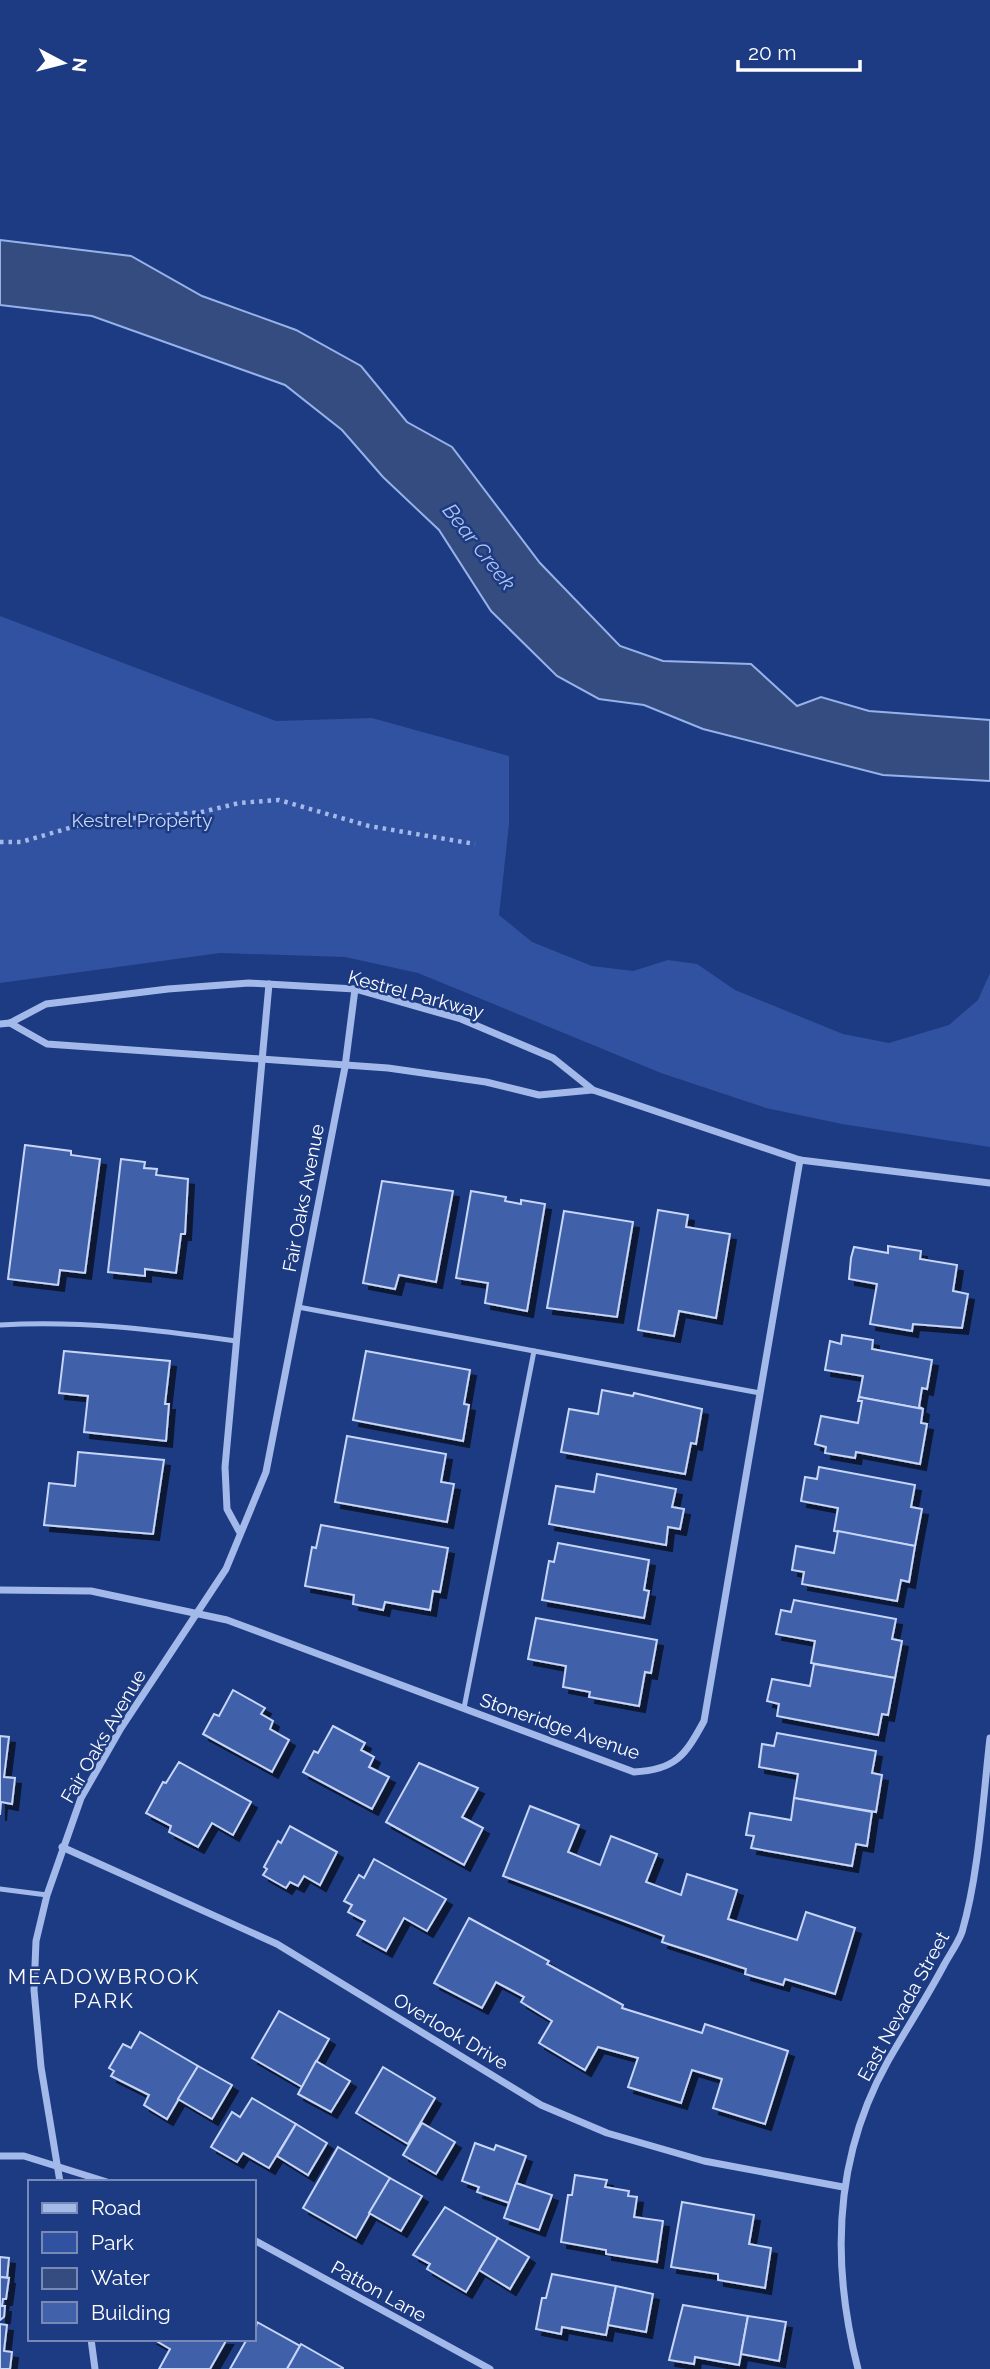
<svg xmlns="http://www.w3.org/2000/svg" width="990" height="2369" viewBox="0 0 990 2369" font-family="Raleway,sans-serif">
<style>
.green{fill:#3052a1}
.water{fill:#354c81;stroke:#96b2eb;stroke-width:2}
.building{fill:#4161aa;stroke:#c7d6f7;stroke-width:2;filter:url(#shadow)}
.lines{fill:none;stroke-linecap:round;stroke-linejoin:round}
.path{stroke:#a3b9ea;stroke-width:4.5;stroke-dasharray:3.5 5;stroke-linecap:butt}
.lane{stroke:#a3b9ea;stroke-width:5}
.street{stroke:#a3b9ea;stroke-width:7}
.labels{text-anchor:middle;stroke-width:5;stroke-linejoin:round;paint-order:stroke}
.park-label{font-size:19px;fill:#c7d6f7;stroke:#1d3b82}
.street-label{font-size:19px;fill:#fff;stroke:#1d3b82}
.water-label{font-size:21px;font-style:italic;fill:#aec3f1;stroke:#1d3b82}
.neighbourhood-label{font-size:21px;letter-spacing:2px;fill:#fff;stroke:#1d3b82}
</style>
<defs>
<filter id="shadow"><feDropShadow dx="6" dy="6" stdDeviation="0" flood-color="#0009"/></filter>
</defs>
<rect width="100%" height="100%" fill="#1d3b82"/>
<path class="green" d="M0,616L276,721L372,718L509,756V824L499,915L532,942L592,966L633,971L668,960L697,964L735,990L843,1034L889,1043L949,1025L978,1000L990,973V1147L842,1124L766,1108L661,1073L418,973L345,957L220,953L0,983Z"/>
<path class="water" d="M0,240L131,256L202,296L296,330L361,366L407,422L452,447L540,563L620,646L663,661L751,664L797,706L821,697L869,711L990,720V781L883,775L703,729L644,705L599,699L557,676L491,611L439,530L383,477L342,430L285,385L92,316L0,305Z"/>
<g class="building">
<path d="M25,1145L71,1151V1155L100,1159L85,1273L60,1270L58,1285L8,1279Z"/>
<path d="M121,1159L145,1162L144,1168L157,1169L156,1175L188,1179L185,1234H181L176,1273L145,1269V1276L108,1272Z"/>
<path d="M382,1181L453,1191L436,1282L399,1275L395,1289L363,1283Z"/>
<path d="M471,1191L506,1197L505,1201L521,1204V1200L545,1204L527,1311L485,1303L488,1283L456,1278Z"/>
<path d="M658,1210L688,1215L686,1227L730,1234L716,1318L679,1311L674,1336L638,1330Z"/>
<path d="M564,1211L633,1222L617,1317L547,1308Z"/>
<path d="M888,1246L921,1251L920,1259L957,1265L953,1291L968,1294L962,1328L913,1324L912,1331L870,1324L877,1284L849,1279L851,1258L854,1247L888,1253Z"/>
<path d="M842,1335L873,1340L872,1349L932,1360L927,1389L922,1388L919,1407L923,1409L859,1397L863,1376L825,1370L830,1341L841,1344Z"/>
<path d="M64,1351L170,1361L165,1404H169L166,1441L84,1432L88,1396L59,1393Z"/>
<path d="M366,1351L470,1370L464,1404L469,1405L463,1441L353,1420Z"/>
<path d="M602,1390L633,1396L634,1393L702,1409L696,1444L691,1443L685,1474L561,1452L569,1409L598,1414Z"/>
<path d="M859,1397L923,1409L921,1423L927,1424L920,1464L856,1452L855,1458L825,1453L826,1447L815,1444L821,1416L858,1423L862,1401H858Z"/>
<path d="M347,1436L446,1454L441,1482L454,1484L447,1522L335,1502Z"/>
<path d="M78,1452L164,1460L153,1534L44,1525L49,1483L75,1486Z"/>
<path d="M819,1467L915,1485L911,1507L922,1509L915,1546L834,1531L838,1508L801,1501L805,1477L817,1479Z"/>
<path d="M597,1474L676,1489L672,1507L684,1509L680,1529L668,1527L666,1545L549,1524L556,1486L594,1492Z"/>
<path d="M321,1525L448,1548L440,1592L433,1591L430,1610L385,1602L383,1610L353,1604L354,1595L305,1586L312,1547L316,1548Z"/>
<path d="M838,1531L915,1546L909,1582L901,1580L897,1601L802,1584L804,1572L792,1570L796,1546L834,1553Z"/>
<path d="M558,1543L649,1560L644,1590L649,1591L644,1618L542,1600L549,1561L554,1562Z"/>
<path d="M794,1600L896,1619L892,1639L902,1641L895,1678L811,1663L815,1641L776,1634L781,1610L791,1612Z"/>
<path d="M536,1618L657,1640L651,1673L645,1672L639,1706L589,1697L590,1692L563,1687L566,1666L528,1659Z"/>
<path d="M814,1664L895,1678L888,1715L882,1714L878,1735L777,1716L779,1704L767,1701L772,1679L810,1686Z"/>
<path d="M233,1690L265,1708L261,1714L273,1721L270,1729L289,1740L272,1772L203,1734L214,1714L219,1716Z"/>
<path d="M333,1726L365,1743L361,1750L374,1757L369,1767L389,1777L372,1809L303,1772L314,1751L318,1753Z"/>
<path d="M777,1733L876,1751L872,1773L882,1775L876,1812L794,1798L798,1774L759,1767L762,1744L774,1746Z"/>
<path d="M0,1736L9,1737L4,1777L15,1778L12,1804L1,1802L0,1815Z"/>
<path d="M179,1762L251,1802L233,1835L212,1823L198,1847L169,1832L171,1826L146,1813L163,1782L166,1783Z"/>
<path d="M419,1763L478,1788L462,1817L483,1828L464,1865L386,1822Z"/>
<path d="M794,1798L872,1812L867,1846L856,1844L852,1866L751,1848L754,1836L746,1835L750,1813L791,1820Z"/>
<path d="M530,1806L579,1825L568,1852L600,1865L611,1836L657,1854L646,1882L681,1895L687,1874L737,1890L728,1919L797,1940L806,1912L855,1928L835,1994L785,1979L783,1985L745,1974L746,1969L662,1942L664,1936L503,1876Z"/>
<path d="M290,1826L337,1852L320,1885L304,1876L298,1886L290,1882L286,1888L263,1875L267,1869L264,1867L278,1841L281,1843Z"/>
<path d="M374,1859L446,1899L427,1931L404,1918L386,1951L357,1935L365,1921L348,1912L352,1905L344,1901L359,1875L364,1878Z"/>
<path d="M469,1918L549,1961L547,1964L623,2005L622,2008L702,2033L705,2024L788,2051L765,2124L713,2108L722,2079L692,2070L681,2103L628,2087L638,2058L598,2047L585,2070L539,2043L552,2021L521,2002L524,1997L496,1982L482,2008L434,1983Z"/>
<path d="M279,2011L329,2039L302,2087L252,2058Z"/>
<path d="M140,2032L198,2066L167,2119L144,2105L149,2095L111,2076L114,2071L109,2068L123,2044L131,2048Z"/>
<path d="M316,2061L350,2081L331,2112L298,2094Z"/>
<path d="M198,2066L232,2085L212,2119L178,2099Z"/>
<path d="M383,2067L435,2098L408,2144L356,2113Z"/>
<path d="M252,2098L296,2124L269,2168L243,2153L237,2162L211,2147L232,2112L240,2117Z"/>
<path d="M422,2123L455,2142L436,2174L403,2155Z"/>
<path d="M296,2124L327,2143L308,2175L277,2156Z"/>
<path d="M475,2143L494,2150L496,2145L526,2156L509,2203L477,2192L479,2187L462,2181Z"/>
<path d="M338,2147L390,2178L356,2238L303,2208Z"/>
<path d="M575,2175L607,2180L605,2187L629,2191L628,2196L637,2197L634,2217L663,2221L657,2262L606,2254V2250L561,2242L568,2195H572Z"/>
<path d="M390,2178L422,2196L401,2231L369,2213Z"/>
<path d="M516,2183L552,2195L539,2230L504,2218Z"/>
<path d="M682,2202L754,2215L749,2244L771,2248L765,2288L718,2280V2274L671,2267Z"/>
<path d="M445,2207L498,2238L466,2292L427,2269L430,2264L413,2255Z"/>
<path d="M498,2238L529,2257L510,2289L479,2270Z"/>
<path d="M0,2257L9,2258L7,2278L0,2277Z"/>
<path d="M552,2274L616,2286L606,2335L562,2327L561,2334L536,2329L542,2298H546Z"/>
<path d="M0,2277L9,2278L6,2299H3L2,2306H5L4,2317L0,2320Z"/>
<path d="M616,2286L653,2294L646,2332L608,2325Z"/>
<path d="M683,2305L748,2316L739,2365L695,2357L694,2364L669,2360Z"/>
<path d="M748,2316L786,2322L779,2361L741,2354Z"/>
<path d="M257,2322L300,2346L287,2369H230L247,2339H254Z"/>
<path d="M0,2324L7,2325L4,2351L12,2352L10,2369H0Z"/>
<path d="M153,2339H227L210,2369H159L170,2349Z"/>
<path d="M301,2344L343,2368V2369H287Z"/>
</g>
<g class="lines">
<path class="path" d="M0,842H21L90,822L202,812L239,803L279,800L369,826L475,844"/>
<g class="lane">
<path d="M298,1307L760,1393"/>
<path d="M0,1325C80,1320 158,1330 236,1341"/>
<path d="M464,1708L534,1351"/>
<path d="M0,1889L47,1895"/>
</g>
<g class="street">
<path d="M10,1023L47,1044L388,1068L486,1082L539,1095L592,1090"/>
<path d="M0,1024L10,1023L46,1004L168,989L249,983L355,989L461,1019L553,1058L593,1090L800,1160L990,1183"/>
<path d="M239,1531L227,1509L225,1467L269,984"/>
<path d="M0,1590L91,1591L227,1620L634,1772C675,1770 685,1756 704,1721L800,1160"/>
<path d="M62,1847L277,1944L541,2105L607,2133L704,2161L843,2187"/>
<path d="M0,2156H24L107,2182"/>
<path d="M60,2182L41,2067L34,1990L36,1941L47,1895L81,1798L121,1728L226,1569L266,1472L345,1067L355,989"/>
<path d="M254,2240L490,2369"/>
<path d="M91,2339L95,2369"/>
<path d="M858,2369C831,2264 834,2157 888,2061C907,2028 927,1997 944,1965C950,1954 958,1943 962,1932C979,1874 983,1798 990,1738"/>
</g>
</g>
<g class="labels">
<g class="park-label">
<text x="142" y="827">Kestrel Property</text>
</g>
<g class="street-label">
<text transform="translate(416 994) rotate(15)" y="7">Kestrel Parkway</text>
<text transform="translate(303 1198) rotate(-79)" y="7">Fair Oaks Avenue</text>
<text transform="translate(560 1726) rotate(19)" y="7">Stoneridge Avenue</text>
<text transform="translate(103 1736) rotate(-60)" y="7">Fair Oaks Avenue</text>
<text transform="translate(903 2006) rotate(-61)" y="7">East Nevada Street</text>
<text transform="translate(451 2031) rotate(31)" y="7">Overlook Drive</text>
<text transform="translate(379 2291) rotate(29)" y="7">Patton Lane</text>
</g>
<g class="water-label">
<text transform="translate(479 547) rotate(52)" y="7">Bear Creek</text>
</g>
<g class="neighbourhood-label">
<text x="104" y="1984">MEADOWBROOK<tspan x="104" dy="24">PARK</tspan></text>
</g>
</g>
<rect x="28" y="2180" width="228" height="161" fill="#1d3b82" stroke="#7789b4" stroke-width="2"/>
<rect x="42" y="2203" width="35" height="10" fill="#a3b9ea" stroke="#7789b4" stroke-width="2"/>
<text x="91" y="2215" font-size="21" fill="#ffffff">Road</text>
<rect x="42" y="2232" width="35" height="21" fill="#3052a1" stroke="#7789b4" stroke-width="2"/>
<text x="91" y="2250" font-size="21" fill="#ffffff">Park</text>
<rect x="42" y="2268" width="35" height="21" fill="#354c81" stroke="#7789b4" stroke-width="2"/>
<text x="91" y="2285" font-size="21" fill="#ffffff">Water</text>
<rect x="42" y="2302" width="35" height="21" fill="#4161aa" stroke="#7789b4" stroke-width="2"/>
<text x="91" y="2320" font-size="21" fill="#ffffff">Building</text>
<g transform="translate(63 63) rotate(97)" stroke="#1d3b82" stroke-width="5" paint-order="stroke">
<path d="M0-5L12 26L0 18L-12 26Z" fill="#ffffff"/>
<text y="-10" font-size="19" font-weight="bold" text-anchor="middle" fill="#ffffff">N</text>
</g>
<path d="M738 60v10h122v-10" fill="none" stroke="#ffffff" stroke-width="3.5"/>
<text x="748" y="60" font-size="21" fill="#ffffff" stroke="#1d3b82" stroke-width="5" paint-order="stroke">20 m</text>
</svg>
